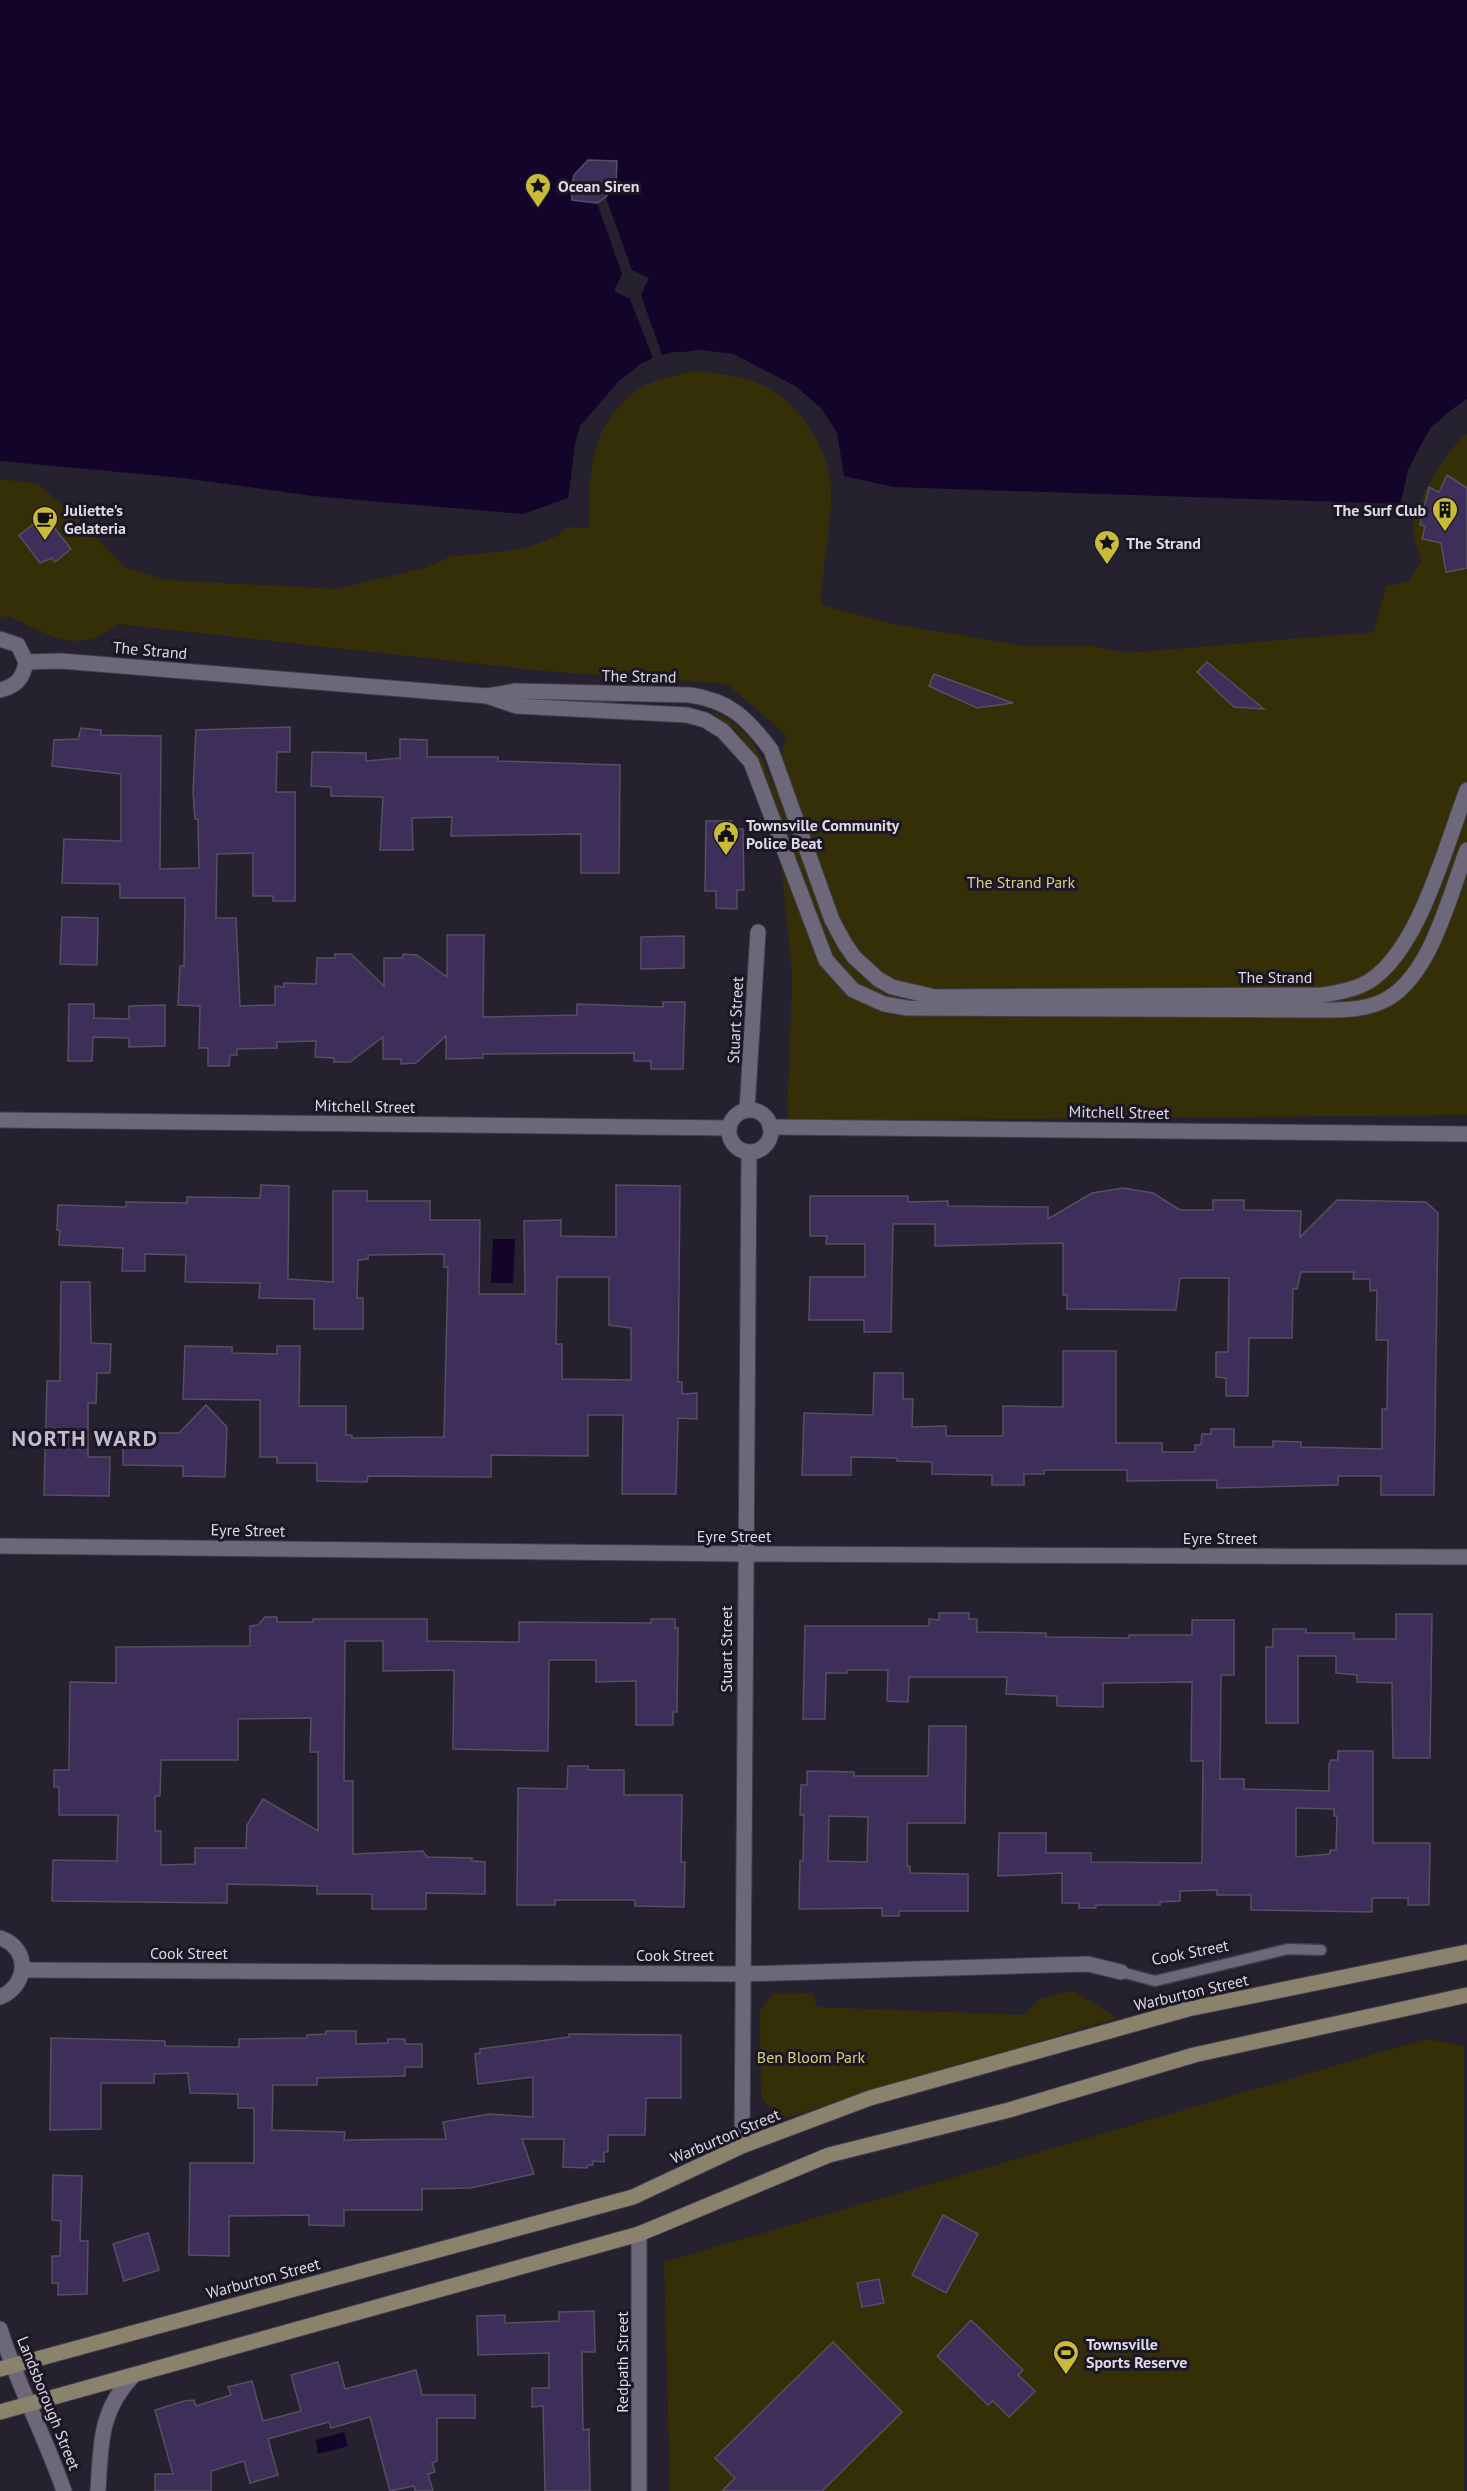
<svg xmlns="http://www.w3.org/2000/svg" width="1467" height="2491" viewBox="0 0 1467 2491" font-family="'PT Sans',sans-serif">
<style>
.green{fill:#342f07}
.water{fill:#13042a}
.pier{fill:#25212f}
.building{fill:#3d2f59;stroke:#555061;stroke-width:1.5;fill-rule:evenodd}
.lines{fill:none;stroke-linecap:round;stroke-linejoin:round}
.service-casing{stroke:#403c48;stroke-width:13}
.minor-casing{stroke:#403c48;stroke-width:17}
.secondary-casing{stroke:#403c48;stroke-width:17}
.service{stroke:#6c6879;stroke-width:10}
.minor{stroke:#6c6879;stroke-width:15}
.secondary{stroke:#89826c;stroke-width:15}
.labels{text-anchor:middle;stroke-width:6;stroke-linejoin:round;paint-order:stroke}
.poi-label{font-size:16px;font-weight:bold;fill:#dedbe5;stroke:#1b1725;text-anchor:start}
.street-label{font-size:16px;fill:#dedbe5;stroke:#1b1725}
.park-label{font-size:16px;fill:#dbd17f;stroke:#1b1725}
.district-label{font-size:22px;font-weight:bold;letter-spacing:1.5px;fill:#c0bbce;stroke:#1b1725}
</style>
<rect width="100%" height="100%" fill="#25212f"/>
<g class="green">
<path d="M695,371C718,374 745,375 766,387C801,405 831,452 831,491C832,529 822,567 821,605L894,624L1026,646H1092L1127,653L1374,632L1386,586L1409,581L1421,561C1419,551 1411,535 1413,525C1417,501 1447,447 1467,434V1115L787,1121L792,977L776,809L756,758L736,730L715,715L716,713C749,728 762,755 774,788L786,735L727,684L543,671L118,624C76,657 51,635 8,616L0,618V479L38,484L75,516L126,568L167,580L337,589L428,567L449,557L523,549L557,536L568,527L589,528C589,472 589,418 646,385C659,378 680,375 695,371Z"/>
<path d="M1074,1991L1117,2018L781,2119L761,2098L760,2010L773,1994L813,1993L817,2007L1023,2015L1041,1998Z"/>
<path d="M1426,2039L1464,2046V2491H670L664,2262Z"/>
</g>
<g class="water">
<path d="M0,0H1467V399C1425,425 1410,457 1401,504L894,487L844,476L837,433L821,408L795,386L733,354L672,352L642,363L619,381L580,426L568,498L523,514L313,496L183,478L0,461Z"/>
<path d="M493,1239H515L513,1283H491Z"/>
<path d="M344,2432L348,2446L318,2454L316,2440Z"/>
</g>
<g class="pier">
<path d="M588,160L617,161L616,183L606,198L632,270L649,278L641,295L662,355L700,350L733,354L795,386L821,408L837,433L844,479L835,434L818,410L794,388L732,357L700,353L672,355L643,365L621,384L583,427L571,499L568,501L575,444L580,426L619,382L642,363L653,358L630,299L614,291L622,274L597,203L572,200L571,187L574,175Z"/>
<path d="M1467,399V402L1433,429L1411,471L1404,505L1400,507L1408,470L1431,427Z"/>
</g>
<g class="building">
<path d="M588,160L617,161L616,183L606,197L597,203L572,200L571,187L574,175Z"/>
<path d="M1447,475L1467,488V568L1446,572L1441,543L1422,539L1425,526L1420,525L1429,487L1439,492Z"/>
<path d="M45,516L71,549L55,562L52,558L40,563L19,535Z"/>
<path d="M1207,662L1264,709L1234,707L1197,672Z"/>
<path d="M934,674L1013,703L977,708L929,686Z"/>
<path d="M290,727V752H277L276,792H295V901H273V896H253V853L217,854L216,918H236L240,1006L275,1005V986L284,987V983L316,984L317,958H335V954H351L384,986V958H403V954L417,955L447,977V935H484L483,1017L577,1015V1004L663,1007V1002H685L683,1069H651V1061H634V1053L483,1054V1058L446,1059V1036L416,1063L401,1064V1059H383V1037L350,1062H334V1058L315,1057L316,1041L277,1042V1048L237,1049V1055H230L229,1066H208V1048H199L200,1006L178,1005L180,966H184L185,898H120V884L62,883L64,839L121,841V774L52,766L54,740L78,739L81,728L101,730V735L161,736L160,869L199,868L198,819H195L193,792L196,730Z"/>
<path d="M400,739L427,740V757H498V761L620,765L619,873H581V834L451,836L452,817L412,818L413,850H380L383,797L331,796V787L311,786L312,752L366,753V761L400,758Z"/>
<path d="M706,821H732V829H743L744,890H737V909L716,908V891H705Z"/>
<path d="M62,917L98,918L97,965L60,964Z"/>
<path d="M684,936V968L641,969V937Z"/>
<path d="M69,1004H94V1018L129,1019V1006L165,1005V1046L129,1047V1038L93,1037L92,1061H68Z"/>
<path d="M261,1185L289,1186L288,1279L333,1282V1191H367V1201H430V1220H480L479,1294H525L524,1221L561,1220V1236L616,1237V1185L680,1186L678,1382H682V1394L697,1393V1419L678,1418L676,1494H622L623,1415H588V1456L491,1455V1477L368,1476L367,1482L317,1481V1463H277V1457H260V1400L183,1399L185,1346L232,1347V1353L277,1354V1346H300L299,1406H346V1435H352V1438L444,1437L448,1267H444V1254L368,1255V1259L358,1260L357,1298H363V1329H314V1299L259,1298L260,1283L185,1282L186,1255L145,1254V1271H122L123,1248L59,1245L60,1231L57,1230L58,1205L126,1207V1202L187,1203V1197L260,1198ZM557,1277H609V1325L631,1328V1380L562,1379V1344H556Z"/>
<path d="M1123,1188L1153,1193L1180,1210H1213V1200H1244V1210L1301,1211L1300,1237L1337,1200L1426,1202L1438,1213L1434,1495H1381V1476H1338V1485L1217,1488V1480L1127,1481V1470H1044V1474H1024V1485H992V1475L932,1474V1462L897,1461V1458L851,1457V1475H802L804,1413L873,1415L874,1373H903V1399H913L912,1427L946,1426V1436H1003V1406L1063,1407V1351H1116V1443H1162V1452H1195V1445H1201L1202,1434H1211V1429H1234V1447H1273V1441L1301,1442V1447L1382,1449V1409H1387L1388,1340H1376L1377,1290L1370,1291V1279H1353L1354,1272H1301L1297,1289H1293L1292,1338H1249L1248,1396H1226V1378L1216,1377V1352H1228L1229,1278H1180L1176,1310L1067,1309V1295H1063V1243L935,1246V1224H893L891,1332H864V1320H809L810,1277H865V1244H826L827,1236H810V1196H908V1202L948,1201V1206L1048,1207V1219L1092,1193Z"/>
<path d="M61,1282H90L91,1343L111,1344L110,1373H97L96,1403H88V1457H110L109,1496L44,1495L47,1381H60Z"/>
<path d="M206,1405L227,1427L225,1477L183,1476V1466L123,1465V1433H179Z"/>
<path d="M939,1613H969V1619H977V1632L1046,1633V1637L1129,1638V1635H1192V1620H1234V1675H1221L1220,1779H1244V1789L1329,1791V1764L1331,1760H1338V1751H1373V1843H1430L1429,1905H1408V1898H1372V1912L1251,1910V1895H1217V1890L1180,1891V1901L1160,1902V1905H1096V1908H1079V1903H1062V1873L998,1876L999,1833H1046V1853H1091V1862L1202,1863L1203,1761H1191L1192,1682L1103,1683V1707L1057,1706V1696L1006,1694L1007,1677H909L908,1702L887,1701L888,1670H847V1673H826L825,1719H803L805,1626H929V1619L939,1620ZM1296,1808L1334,1809V1816H1337L1336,1850H1330V1854L1296,1857Z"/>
<path d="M1396,1614H1432L1430,1758H1393L1392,1683L1357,1682V1675L1336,1673V1656H1298V1723H1266V1647H1273V1629H1306V1633H1354V1639H1396Z"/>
<path d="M265,1617H277V1622H313V1619H427V1641L519,1642V1622L651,1623V1619H675V1628H678L677,1712H673V1725H636V1681L596,1682V1660H549L548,1751L453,1749L454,1670L383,1671V1641H345L344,1781H353V1854L423,1851L427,1857L472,1858V1861L485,1862V1894L426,1893V1909H372V1894H317V1886L227,1884V1903L52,1901L53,1860L117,1861L118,1815H59V1787H54V1770H69L70,1682L116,1683V1647L250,1646V1626L258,1625ZM311,1718L310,1752H318V1831L263,1799L247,1825L246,1848H195V1864L161,1865V1831H155V1796H160L161,1760H238V1719Z"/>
<path d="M929,1726H966L965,1823H907V1866H910V1873L968,1874V1911H899V1916H882V1908L799,1909L800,1861H803L804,1815H800L801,1785H807V1771L854,1772V1776H928ZM829,1816L868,1817L867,1862L828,1861Z"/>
<path d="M568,1766H588V1770H624V1795H682L681,1862H685L684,1907L635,1906V1900H555V1905H517L518,1788L567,1789Z"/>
<path d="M326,2031H356V2044L388,2043V2039H405V2044H422V2067H405V2076L317,2078V2085H273L272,2130L345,2132L344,2140L446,2139L443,2122L489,2114L533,2117V2077L478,2084L475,2054L480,2053V2049L569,2037V2034L681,2035V2098H646L645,2135H608V2152H604V2162L593,2161V2165H588L587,2168L563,2167L564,2139H522L534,2174L471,2188L422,2189V2210H344V2226L309,2225V2215L229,2216V2256L189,2255L190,2163H254V2108H238V2094L190,2093L188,2073L154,2074V2083H101V2129L50,2130L51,2038L165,2041V2046L239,2047V2039L307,2038V2035L326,2034Z"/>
<path d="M53,2175L82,2176L80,2241H88L87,2294L58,2295V2283H52V2256H60L61,2221L52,2220Z"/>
<path d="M943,2215L978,2234L946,2293L912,2275Z"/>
<path d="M148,2233L159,2270L124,2281L113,2244Z"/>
<path d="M879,2279L884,2303L862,2307L857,2283Z"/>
<path d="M594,2311L595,2352H582L583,2430L589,2429L590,2491H545L543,2406L532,2407V2388H549V2353L478,2355L477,2316L505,2315V2323L559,2321V2312Z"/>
<path d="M971,2320L1023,2370L1018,2375L1035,2391L1009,2417L993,2401L988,2405L937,2356Z"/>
<path d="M833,2342L902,2412L822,2491H722L735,2478L715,2458Z"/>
<path d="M338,2362L345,2389L416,2370L422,2395H475V2418H437V2461L432,2463L435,2472L428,2474L433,2491H415L414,2486L390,2491L370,2417L331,2428L329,2422L268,2439L278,2475L250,2483L244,2461L211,2471V2491H155V2474H173L155,2410L184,2401L194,2400L196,2406L231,2395L228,2387L252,2381L263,2421L301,2411L291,2375Z"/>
</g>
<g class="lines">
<defs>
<path id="service" d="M1121,1972L1155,1981L1288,1949L1321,1950"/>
<g id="minor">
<path d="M0,639L18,645L26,662C23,679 16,686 0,690"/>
<path d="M26,662L61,661L487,696"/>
<path d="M1467,790C1446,844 1417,960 1362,985C1349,991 1336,993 1322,995L935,997L892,987L878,979L854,957L845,944L832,920L771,750C747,718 730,701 690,695L516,691L487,696L516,706L687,715L705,720L723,731L751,762L826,960L853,990L884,1004L907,1008L1322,1010C1342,1010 1363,1010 1381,1002C1430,981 1449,896 1467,850"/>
<path d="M747,1110L758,932"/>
<circle cx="750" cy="1131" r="21"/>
<path d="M0,1120L729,1128"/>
<path d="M770,1127L1467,1134"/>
<path d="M0,1546L744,1554L1467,1557"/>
<path d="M0,1938C31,1948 28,1986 0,1997"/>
<path d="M23,1970L741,1974L1088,1964L1121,1972"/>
<path d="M742,2146L749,1152"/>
<path d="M0,2329C17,2384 45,2436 64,2491"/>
<path d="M98,2491C101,2445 99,2412 132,2377"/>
<path d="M639,2491V2234"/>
</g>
<g id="secondary">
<path d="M0,2369L633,2197L742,2146L870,2098L1188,2009L1467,1952"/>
<path d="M0,2412L639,2234L829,2155L1009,2110L1194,2055L1467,1995"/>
</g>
</defs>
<use href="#service" class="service-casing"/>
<use href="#minor" class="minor-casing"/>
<use href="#secondary" class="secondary-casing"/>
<use href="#service" class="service"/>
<use href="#minor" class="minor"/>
<use href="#secondary" class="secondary"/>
</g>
<defs>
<symbol id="sight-pin" viewBox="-11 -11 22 30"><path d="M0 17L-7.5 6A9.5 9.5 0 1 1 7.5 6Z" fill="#caba3a" stroke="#1b1725"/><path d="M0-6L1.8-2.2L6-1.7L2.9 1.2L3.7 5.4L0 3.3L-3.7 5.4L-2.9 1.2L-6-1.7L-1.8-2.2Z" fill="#111"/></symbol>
<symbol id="building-pin" viewBox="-11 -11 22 30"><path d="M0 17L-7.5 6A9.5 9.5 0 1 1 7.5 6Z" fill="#caba3a" stroke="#1b1725"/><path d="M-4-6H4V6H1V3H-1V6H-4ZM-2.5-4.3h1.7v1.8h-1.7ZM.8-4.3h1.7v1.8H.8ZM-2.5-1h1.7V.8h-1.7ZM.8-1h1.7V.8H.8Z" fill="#111"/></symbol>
<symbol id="cafe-pin" viewBox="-11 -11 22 30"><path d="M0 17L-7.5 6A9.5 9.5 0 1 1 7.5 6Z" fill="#caba3a" stroke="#1b1725"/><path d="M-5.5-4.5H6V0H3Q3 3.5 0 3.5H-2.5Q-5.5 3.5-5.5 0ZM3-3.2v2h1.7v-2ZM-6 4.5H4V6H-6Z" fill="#111"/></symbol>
<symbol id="civic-pin" viewBox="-11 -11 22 30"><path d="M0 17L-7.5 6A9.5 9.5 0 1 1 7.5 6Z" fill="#caba3a" stroke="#1b1725"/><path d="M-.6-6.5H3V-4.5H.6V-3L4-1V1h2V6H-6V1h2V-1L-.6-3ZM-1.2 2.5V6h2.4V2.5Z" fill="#111"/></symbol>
<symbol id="stadium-pin" viewBox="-11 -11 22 30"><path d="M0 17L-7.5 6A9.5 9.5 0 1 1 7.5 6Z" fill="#caba3a" stroke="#1b1725"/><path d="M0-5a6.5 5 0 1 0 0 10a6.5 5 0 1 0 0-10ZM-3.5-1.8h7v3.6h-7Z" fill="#111"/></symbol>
</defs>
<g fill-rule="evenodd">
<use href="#sight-pin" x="523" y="171" width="30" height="40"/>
<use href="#building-pin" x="1430" y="495" width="30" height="40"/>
<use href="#cafe-pin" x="30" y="504" width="30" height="40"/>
<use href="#sight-pin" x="1092" y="528" width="30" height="40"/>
<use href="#civic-pin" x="711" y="819" width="30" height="40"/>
<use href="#stadium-pin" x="1051" y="2338" width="30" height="40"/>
</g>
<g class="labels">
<g class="poi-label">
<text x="558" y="192">Ocean Siren</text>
<text x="64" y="516">Juliette's<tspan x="64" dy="18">Gelateria</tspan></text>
<text x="1426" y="516" text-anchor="end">The Surf Club</text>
<text x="1126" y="549">The Strand</text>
<text x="746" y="831">Townsville Community<tspan x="746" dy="18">Police Beat</tspan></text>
<text x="1086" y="2350">Townsville<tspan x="1086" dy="18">Sports Reserve</tspan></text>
</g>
<g class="street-label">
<text transform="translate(150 650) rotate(5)" y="6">The Strand</text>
<text transform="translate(639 676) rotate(1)" y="6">The Strand</text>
<text x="1275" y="983">The Strand</text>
<text transform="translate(735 1020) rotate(-87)" y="6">Stuart Street</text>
<text transform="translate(365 1106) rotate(1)" y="6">Mitchell Street</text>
<text transform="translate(1119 1112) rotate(1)" y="6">Mitchell Street</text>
<text transform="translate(248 1530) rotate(1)" y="6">Eyre Street</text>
<text x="734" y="1542">Eyre Street</text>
<text x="1220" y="1544">Eyre Street</text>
<text transform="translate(726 1649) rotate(-90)" y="6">Stuart Street</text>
<text transform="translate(1190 1952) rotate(-11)" y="6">Cook Street</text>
<text x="189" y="1959">Cook Street</text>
<text x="675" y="1961">Cook Street</text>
<text transform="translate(1191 1992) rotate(-13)" y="6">Warburton Street</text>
<text transform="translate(725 2136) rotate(-23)" y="6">Warburton Street</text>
<text transform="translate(263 2278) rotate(-15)" y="6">Warburton Street</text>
<text transform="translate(622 2362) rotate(-90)" y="6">Redpath Street</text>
<text transform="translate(49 2403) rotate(68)" y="6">Landsborough Street</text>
</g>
<g class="park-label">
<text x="1021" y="888">The Strand Park</text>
<text x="811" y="2063">Ben Bloom Park</text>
</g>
<g class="district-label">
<text x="85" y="1446">NORTH WARD</text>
</g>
</g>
</svg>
